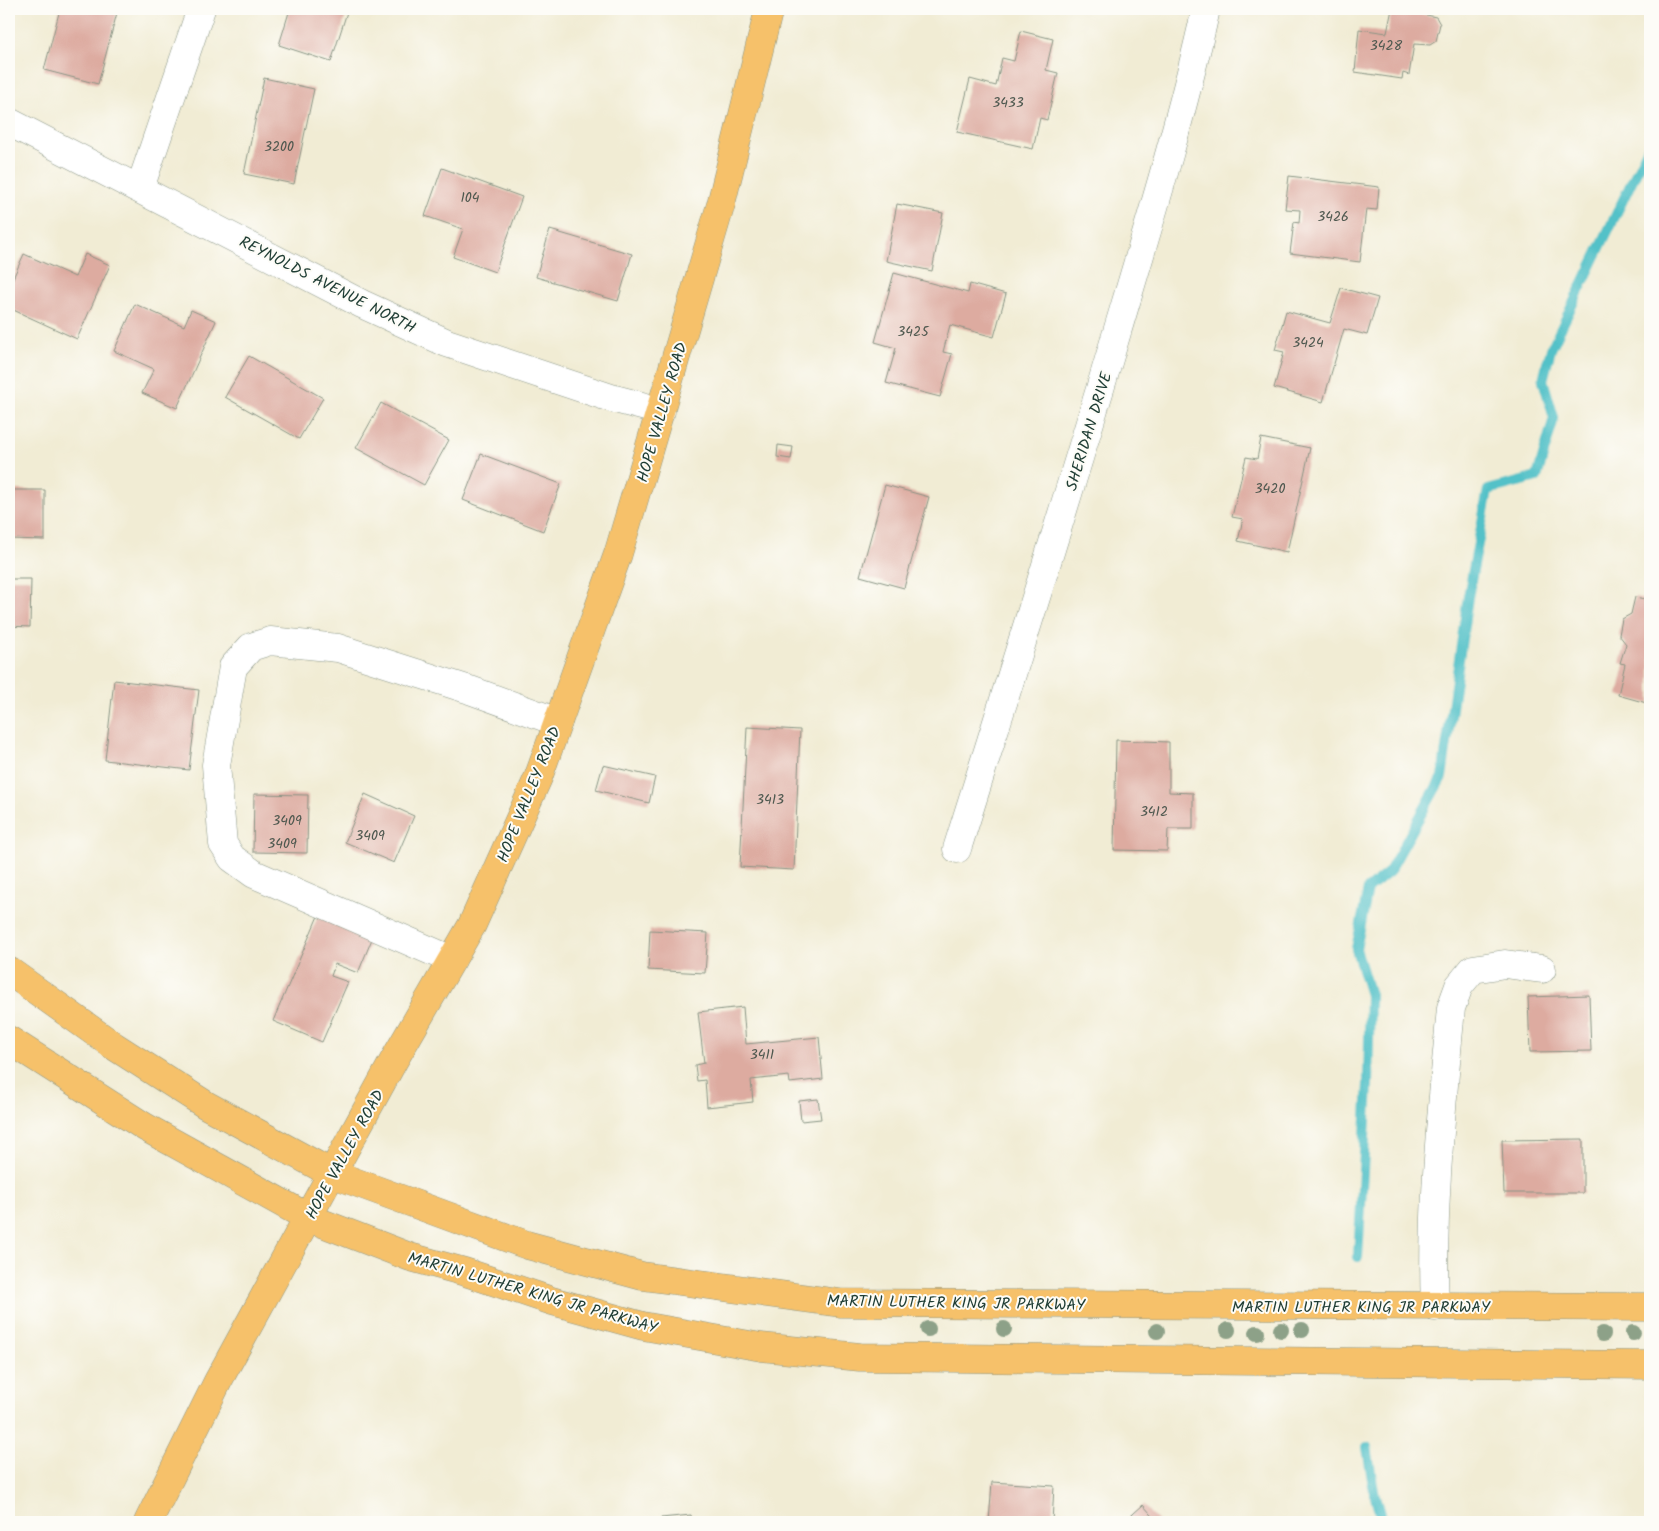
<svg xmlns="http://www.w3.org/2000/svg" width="1659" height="1531" viewBox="0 0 1659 1531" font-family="Kalam,sans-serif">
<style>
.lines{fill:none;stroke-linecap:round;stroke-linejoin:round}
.stream{stroke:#53c1c8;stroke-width:10}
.building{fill:#ddaba0}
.minor-casing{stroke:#889484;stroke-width:29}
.major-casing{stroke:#889484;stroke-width:29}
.minor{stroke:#fff;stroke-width:28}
.major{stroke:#f6c16b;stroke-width:28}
.tree{fill:#8da188}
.labels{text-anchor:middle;stroke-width:4;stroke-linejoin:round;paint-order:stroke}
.number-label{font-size:14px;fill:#4e584f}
.street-label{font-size:16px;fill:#1f3d34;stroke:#fdfcf7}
</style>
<rect width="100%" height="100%" fill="#fdfcf7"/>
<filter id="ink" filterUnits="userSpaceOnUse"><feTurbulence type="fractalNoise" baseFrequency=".02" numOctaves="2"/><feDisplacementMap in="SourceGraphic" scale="10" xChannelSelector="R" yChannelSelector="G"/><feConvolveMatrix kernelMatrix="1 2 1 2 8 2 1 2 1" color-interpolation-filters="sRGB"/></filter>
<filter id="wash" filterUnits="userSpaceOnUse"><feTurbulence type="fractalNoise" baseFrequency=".0096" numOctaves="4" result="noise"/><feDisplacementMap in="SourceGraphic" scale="20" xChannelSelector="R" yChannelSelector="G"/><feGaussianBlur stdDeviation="1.12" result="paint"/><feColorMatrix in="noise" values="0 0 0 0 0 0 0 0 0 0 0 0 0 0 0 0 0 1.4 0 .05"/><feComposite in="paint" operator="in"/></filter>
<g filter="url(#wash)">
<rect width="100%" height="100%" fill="#f1ecd4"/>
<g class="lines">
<g class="stream">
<path d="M1358,1257L1368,1084L1370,995L1356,949L1368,889L1389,872L1442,777L1468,597L1488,490L1537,477L1554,418L1543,380L1551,349L1650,144"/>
<path d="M1367,1447L1374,1492L1382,1522"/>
</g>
</g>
<g id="blocks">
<g class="building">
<path d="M60,9H118L98,84L44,70Z"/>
<path d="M290,9H348L331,62L279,45Z"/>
<path d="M1392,9H1418L1417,13L1436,17L1440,24L1436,41L1430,45L1414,44L1409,75L1403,73L1402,79L1355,72L1359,29L1387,33Z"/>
<path d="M1021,31L1053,39L1046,70L1058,73L1047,120L1040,118L1033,149L957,132L970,79L996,86L1002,58L1014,61Z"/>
<path d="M264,78L314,89L294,184L244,174Z"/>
<path d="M442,168L522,197L495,272L453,257L463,229L425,216Z"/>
<path d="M1289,176L1379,187L1377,210L1366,209L1360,262L1290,253L1294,222L1299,223L1300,210L1285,209Z"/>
<path d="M897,204L943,213L932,271L886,261Z"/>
<path d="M550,230L632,254L618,301L536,277Z"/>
<path d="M24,254L75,277L85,254L110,265L77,339L9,308V287Z"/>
<path d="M894,273L968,293L970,284L1006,294L994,337L950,325L943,352L952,354L940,397L886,383L896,348L875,342Z"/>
<path d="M1341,288L1378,298L1367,335L1344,329L1323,402L1274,388L1284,352L1275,350L1286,311L1330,323Z"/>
<path d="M135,304L184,326L191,310L216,321L177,408L142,393L154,369L114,351Z"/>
<path d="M249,356L323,398L299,439L225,397Z"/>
<path d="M381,403L449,440L424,485L356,448Z"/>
<path d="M1261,438L1310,448L1287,552L1238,541L1243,519L1232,517L1246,457L1257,459Z"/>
<path d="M778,445L793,447L791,459L777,457Z"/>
<path d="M481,454L561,484L543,531L463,500Z"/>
<path d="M885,485L929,497L904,588L860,576Z"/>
<path d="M9,490H45V540L9,539Z"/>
<path d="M9,579H31L30,627L9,626Z"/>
<path d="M1635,597L1650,600V704L1618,695L1625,664L1620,663L1626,644L1619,635L1622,619L1631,614Z"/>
<path d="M114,680L199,690L189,770L105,760Z"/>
<path d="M747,727L800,730L794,870L740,867Z"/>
<path d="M1116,740L1169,742V792L1193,793V829H1168L1167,851L1114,850Z"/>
<path d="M603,765L655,777L649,803L596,790Z"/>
<path d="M254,794L308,795L307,853L253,852Z"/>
<path d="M365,794L414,816L394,863L345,842Z"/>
<path d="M318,916L372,939L358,973L335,964L331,976L348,982L322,1042L273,1021Z"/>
<path d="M650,930L708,933L705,973L648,970Z"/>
<path d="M1589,995L1591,1051L1530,1052L1528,997Z"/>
<path d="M743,1007L746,1044L819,1037L823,1079L790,1083L789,1076L751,1080L753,1102L707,1107L705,1080L697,1081L695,1065L704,1063L698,1012Z"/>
<path d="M818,1099L821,1119L801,1121L799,1101Z"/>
<path d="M1583,1139V1193H1504L1502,1140Z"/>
<path d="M992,1482L1054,1486L1052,1522H989Z"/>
<path d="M1143,1505L1158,1522H1124Z"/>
<path d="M691,1515L692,1522H661V1518Z"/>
<path d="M820,1518L821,1522H791V1521Z"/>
</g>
</g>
</g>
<g filter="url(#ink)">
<use href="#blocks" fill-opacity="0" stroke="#889484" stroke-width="1"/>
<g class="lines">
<defs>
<g id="minor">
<path d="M9,122L362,304L447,343L611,398L661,411"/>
<path d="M140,188L201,9"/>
<path d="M957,849C1011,677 1066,505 1117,332C1149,225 1182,117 1206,9"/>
<path d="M452,960L254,874L232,858L223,844L216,765L233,667L251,647L270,641L338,648L470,690L558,722"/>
<path d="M1435,1307C1431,1206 1442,1108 1451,1008L1459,986L1473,969L1505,964L1542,969"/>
</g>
<g id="major">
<path d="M9,971L114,1046L206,1105L333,1174L527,1245L642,1276L840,1303L1650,1307"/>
<path d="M9,1040L145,1127L309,1218L410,1257L465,1272L552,1301L643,1326L761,1347L860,1357L1650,1365"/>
<path d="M148,1522L218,1381L394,1060L472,925L538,778L618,554L721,204L769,9"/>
</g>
</defs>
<use href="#minor" class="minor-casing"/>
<use href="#major" class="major-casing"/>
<use href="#minor" class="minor"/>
<use href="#major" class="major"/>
</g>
<g class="tree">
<circle cx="928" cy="1329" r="8"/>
<circle cx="1004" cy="1329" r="8"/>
<circle cx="1228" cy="1330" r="8"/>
<circle cx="1281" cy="1330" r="8"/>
<circle cx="1302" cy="1330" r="8"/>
<circle cx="1157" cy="1331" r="8"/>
<circle cx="1257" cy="1333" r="8"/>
<circle cx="1633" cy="1333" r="8"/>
<circle cx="1603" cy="1334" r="8"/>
</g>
</g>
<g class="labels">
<g class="number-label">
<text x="1386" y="50">3428</text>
<text x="1008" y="107">3433</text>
<text x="279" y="151">3200</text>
<text x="470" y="202">104</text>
<text x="1333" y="221">3426</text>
<text x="913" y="336">3425</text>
<text x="1308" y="347">3424</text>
<text x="1270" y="493">3420</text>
<text x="770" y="804">3413</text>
<text x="1154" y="816">3412</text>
<text x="287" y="825">3409</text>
<text x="370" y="840">3409</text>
<text x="282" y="848">3409</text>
<text x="762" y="1059">3411</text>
</g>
<g class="street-label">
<text transform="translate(328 284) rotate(27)" y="6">REYNOLDS AVENUE NORTH</text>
<text transform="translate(661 412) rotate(-74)" y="6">HOPE VALLEY ROAD</text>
<text transform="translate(1088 431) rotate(-73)" y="6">SHERIDAN DRIVE</text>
<text transform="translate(528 794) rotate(-68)" y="6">HOPE VALLEY ROAD</text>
<text transform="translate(344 1154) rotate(-61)" y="6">HOPE VALLEY ROAD</text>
<text transform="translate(533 1292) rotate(16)" y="6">MARTIN LUTHER KING JR PARKWAY</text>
<text transform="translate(956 1302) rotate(1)" y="6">MARTIN LUTHER KING JR PARKWAY</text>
<text x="1361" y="1312">MARTIN LUTHER KING JR PARKWAY</text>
</g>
</g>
<rect width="1659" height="1531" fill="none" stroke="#fdfcf7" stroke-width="30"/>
</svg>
